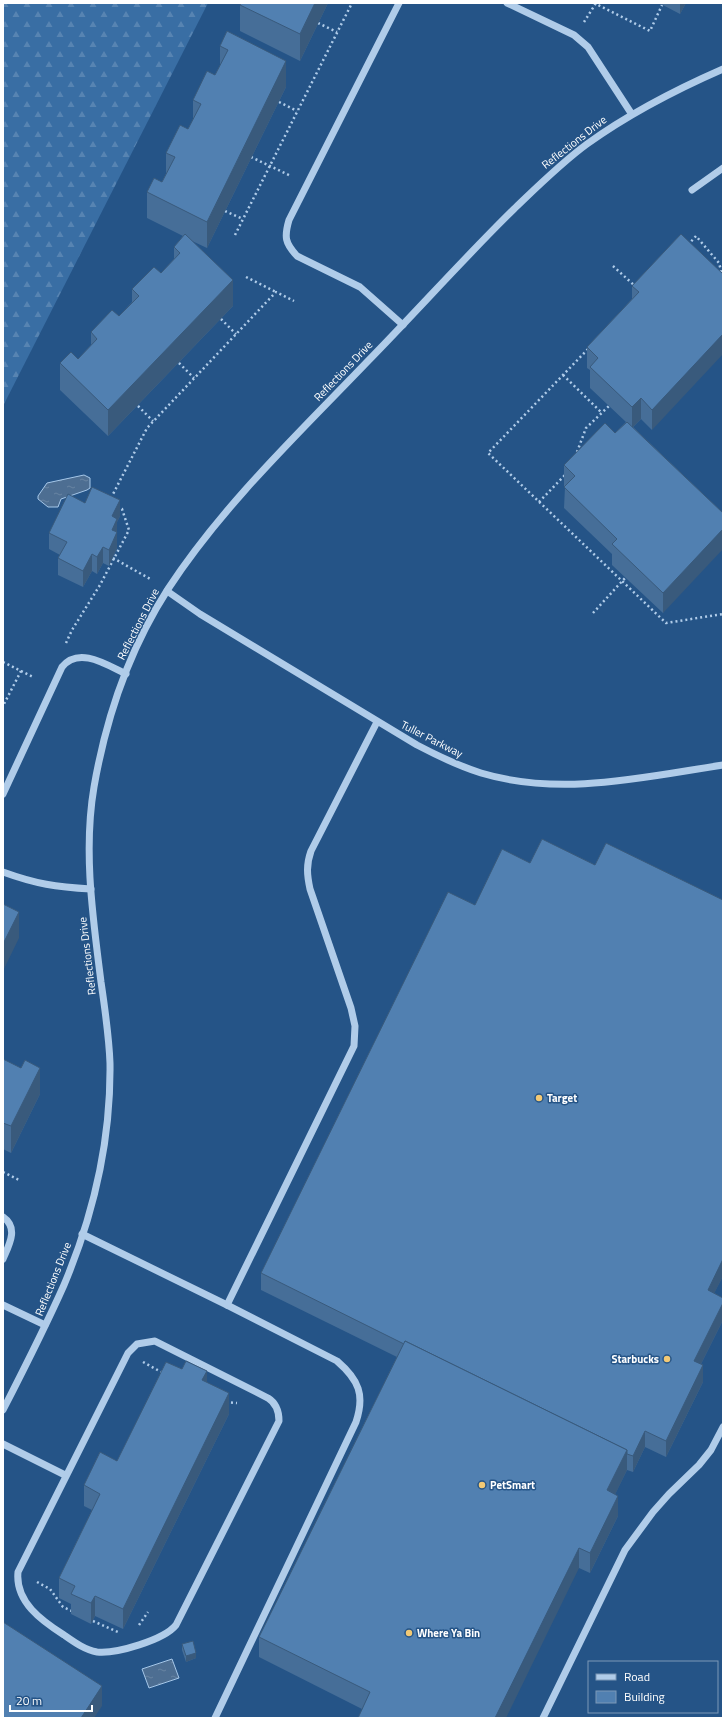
<svg xmlns="http://www.w3.org/2000/svg" width="726" height="1721" viewBox="0 0 726 1721" font-family="'Titillium Web',sans-serif">
<style>
.forest{fill:url(#forest-firs)}
.water{fill:url(#water-ripples);stroke:#a5c7e9}
.lines{fill:none;stroke-linecap:round;stroke-linejoin:round}
.path{stroke:#b0cce9;stroke-width:2.5;stroke-dasharray:2 3;stroke-linecap:butt}
.minor{stroke:#b0cce9;stroke-width:7}
.wall{fill:#466e98}
.shaded-wall{fill:#395a7c}
.building{fill:#5180b1;stroke:#395a7c}
.poi-dot{fill:#f2c975;stroke:#255487;stroke-width:1.5}
.labels{text-anchor:middle;stroke-width:3;stroke-linejoin:round;paint-order:stroke}
.street-label{font-size:11px;fill:#fff;stroke:#255487}
.poi-label{font-size:11px;font-weight:bold;fill:#fff;stroke:#255487;text-anchor:start}
</style>
<defs>
<pattern id="forest-firs" width="22" height="20" patternUnits="userSpaceOnUse"><rect width="22" height="20" fill="#396ea4"/><path d="M5 1l3.5 6h-7zM16 11l3.5 6h-7z" fill="#5784b2"/></pattern>
<pattern id="water-ripples" width="26" height="14" patternUnits="userSpaceOnUse"><rect width="26" height="14" fill="#4d6e92"/><path d="M2 4q2-2 4 0t4 0M15 11q2-2 4 0t4 0" fill="none" stroke="#6884a2"/></pattern>
</defs>
<rect width="100%" height="100%" fill="#255487"/>
<path class="forest" d="M3,3H208L3,406Z"/>
<g class="water">
<path d="M84,475L90,478V488L87,490L61,499L58,507H48L38,499V496L47,483Z"/>
<path d="M172,1659L179,1678L149,1688L142,1669Z"/>
</g>
<g class="lines">
<g class="path">
<path d="M594,3L650,31L662,5"/>
<path d="M584,22L596,3"/>
<path d="M318,23L337,32"/>
<path d="M279,102L297,111"/>
<path d="M251,157L291,176"/>
<path d="M225,211L243,219"/>
<path d="M235,235L352,3"/>
<path d="M688,245L696,236L719,263L723,278"/>
<path d="M613,266L635,286"/>
<path d="M246,277L276,292"/>
<path d="M221,319L236,334"/>
<path d="M588,349L488,453L666,623L723,614"/>
<path d="M179,363L194,378"/>
<path d="M563,375L602,413"/>
<path d="M138,406L153,421"/>
<path d="M577,452L586,428L609,406"/>
<path d="M111,498L147,428L276,292L294,301"/>
<path d="M539,502L565,475"/>
<path d="M113,558L152,580"/>
<path d="M593,613L625,578"/>
<path d="M66,643L72,630L100,585L129,530L122,509L117,507"/>
<path d="M3,662L21,671L3,706"/>
<path d="M21,671L33,677"/>
<path d="M3,1172L19,1180"/>
<path d="M143,1362L163,1373"/>
<path d="M226,1402L237,1403"/>
<path d="M37,1582L50,1589L63,1607L72,1611"/>
<path d="M93,1621L118,1632"/>
<path d="M139,1625L148,1612"/>
</g>
<g class="minor">
<path d="M399,3L289,220C284,237 285,243 297,256L360,287L403,325"/>
<path d="M507,3L574,35L588,47L631,113"/>
<path d="M692,190L723,168"/>
<path d="M167,591L200,614L417,745C438,756 459,766 481,773C561,797 644,777 723,765"/>
<path d="M3,794L62,667C79,646 107,665 126,674"/>
<path d="M3,872C36,884 56,887 91,889"/>
<path d="M3,1217C19,1228 9,1245 3,1259"/>
<path d="M82,1234L227,1305L337,1361C359,1380 365,1395 356,1422L215,1718"/>
<path d="M3,1305L45,1325"/>
<path d="M227,1305L354,1046L355,1026L351,1008L310,889C307,875 306,865 311,851L377,722"/>
<path d="M155,1341L268,1398C276,1403 279,1412 279,1421L176,1625C164,1640 116,1654 97,1652C85,1650 74,1642 64,1635C42,1621 15,1602 18,1572L128,1353L137,1344Z"/>
<path d="M3,1410C24,1369 45,1328 64,1285C93,1216 111,1139 110,1063C109,1036 105,1009 101,982C93,918 83,851 94,787C106,718 130,648 168,589C223,505 298,434 367,362C417,311 464,258 514,209C538,186 561,163 587,144C630,113 675,90 723,69"/>
<path d="M3,1444L65,1475"/>
<path d="M543,1718L625,1550L653,1512L669,1494L699,1465L711,1450L723,1427"/>
</g>
</g>
<g class="wall">
<path d="M241,3H328L300,61L240,31V5Z"/>
<path d="M659,3H686L680,14Z"/>
<path d="M227,31L286,87L207,248L192,241L233,306L108,436L60,390V363L78,359L91,345V332L119,316L132,302V289L161,273L174,259V247L183,236L147,218V192L162,182L166,174V153L188,129L193,120V100L215,75L220,66V46Z"/>
<path d="M681,234L652,430L641,419L633,427L723,513L663,613L612,565V554L564,508L565,487L564,486V465L615,433L626,422L590,388V370L587,368V347L632,299V286Z"/>
<path d="M85,503L120,516L117,522V548L109,566L103,563L97,574L92,571L83,587L58,575V558L60,555L49,549V533Z"/>
<path d="M530,863L595,865L723,900V1276L714,1293L723,1298V1320L701,1364L703,1382L666,1457L645,1447L633,1472L627,1470L615,1494L618,1516L590,1573L579,1568L362,1709L259,1657V1637L397,1357L261,1290V1273L475,905Z"/>
<path d="M3,1059L40,1094L11,1153L3,1149Z"/>
<path d="M207,1382L229,1414L123,1629L95,1616L91,1624L71,1614V1604L59,1598V1578L92,1510L84,1506V1485L117,1461Z"/>
<path d="M182,1644L196,1658L186,1662L182,1650Z"/>
</g>
<g class="shaded-wall">
<path d="M315,3H328L300,61V34Z"/>
<path d="M680,3H686L680,14Z"/>
<path d="M286,61V87L207,248V222Z"/>
<path d="M233,280V306L108,436V410Z"/>
<path d="M723,334V354L652,430V410Z"/>
<path d="M641,398V419L632,428V407Z"/>
<path d="M120,500V516L117,522V548L109,566V550L112,516Z"/>
<path d="M723,529V549L663,613V593Z"/>
<path d="M103,547V563L97,574V557Z"/>
<path d="M92,554V571L83,587V571Z"/>
<path d="M19,912V938L3,971V944Z"/>
<path d="M40,1068V1094L11,1153V1126Z"/>
<path d="M723,1259V1276L708,1306V1290Z"/>
<path d="M723,1303V1320L694,1378V1361Z"/>
<path d="M703,1365V1382L666,1457V1441Z"/>
<path d="M207,1371V1391L202,1380Z"/>
<path d="M229,1393V1414L123,1629V1609Z"/>
<path d="M645,1431V1447L633,1472V1456Z"/>
<path d="M627,1450V1470L607,1511V1490Z"/>
<path d="M618,1496V1516L590,1573V1553Z"/>
<path d="M579,1548V1568L506,1718H495Z"/>
<path d="M95,1596V1616L91,1624V1603Z"/>
<path d="M196,1653V1658L186,1662V1656Z"/>
<path d="M102,1686V1706L94,1718H81Z"/>
</g>
<g class="building">
<path d="M241,3H315L300,34L240,5Z"/>
<path d="M227,31L286,61L207,222L147,192L154,178L162,182L175,157L166,153L180,125L188,129L201,104L193,100L207,71L215,75L228,50L220,46Z"/>
<path d="M185,234L233,280L108,410L60,363L71,352L78,359L97,339L91,332L112,310L119,316L139,296L132,289L154,267L161,273L180,253L174,247Z"/>
<path d="M681,234L723,274V334L652,410L641,398L632,407L590,367L598,358L587,347L639,292L632,286Z"/>
<path d="M627,422L723,513V529L663,593L612,544L617,539L564,487L575,476L564,465L605,423L615,433Z"/>
<path d="M92,487L120,500L112,516L117,519L112,530L117,532L109,550L103,547L97,557L92,554L83,571L58,558L67,542L49,533L68,494L85,503Z"/>
<path d="M542,839L595,865L606,843L723,900V1259L708,1290L723,1298V1303L694,1361L703,1365L666,1441L645,1431L633,1456L627,1454V1450L405,1341L404,1344L261,1273L448,892L475,905L502,849L530,863Z"/>
<path d="M3,904L19,912L3,944Z"/>
<path d="M3,1059L21,1068L25,1060L40,1068L11,1126L3,1123Z"/>
<path d="M405,1341L627,1450L607,1490L618,1496L590,1553L579,1548L495,1718H358L370,1692L259,1637Z"/>
<path d="M186,1361L207,1371L202,1380L229,1393L123,1609L95,1596L91,1603L71,1594L75,1586L59,1578L100,1494L84,1485L100,1452L117,1461L166,1362L182,1369Z"/>
<path d="M3,1622L102,1686L81,1718H3Z"/>
<path d="M193,1641L196,1653L186,1656L182,1644Z"/>
</g>
<g class="poi-dot">
<circle cx="539" cy="1098" r="4"/>
<circle cx="667" cy="1359" r="4"/>
<circle cx="482" cy="1485" r="4"/>
<circle cx="409" cy="1633" r="4"/>
</g>
<g class="labels">
<g class="street-label">
<text transform="translate(574 142) rotate(-38)" y="4">Reflections Drive</text>
<text transform="translate(343 371) rotate(-46)" y="4">Reflections Drive</text>
<text transform="translate(138 624) rotate(-63)" y="4">Reflections Drive</text>
<text transform="translate(432 739) rotate(27)" y="4">Tuller Parkway</text>
<text transform="translate(87 956) rotate(-97)" y="4">Reflections Drive</text>
<text transform="translate(53 1279) rotate(-68)" y="4">Reflections Drive</text>
</g>
<g class="poi-label">
<text x="547" y="1102">Target</text>
<text x="659" y="1363" text-anchor="end">Starbucks</text>
<text x="490" y="1489">PetSmart</text>
<text x="417" y="1637">Where Ya Bin</text>
</g>
</g>
<rect width="726" height="1721" fill="none" stroke="#ffffff" stroke-width="8"/>
<rect x="588" y="1661" width="130" height="52" fill="#255487" stroke="#7c98b7"/>
<rect x="596" y="1674" width="20" height="6" fill="#b0cce9" stroke="#7c98b7"/>
<text x="624" y="1681" font-size="12" fill="#ffffff">Road</text>
<rect x="596" y="1691" width="20" height="12" fill="#5180b1" stroke="#7c98b7"/>
<text x="624" y="1701" font-size="12" fill="#ffffff">Building</text>
<path d="M10 1705v6h82v-6" fill="none" stroke="#ffffff" stroke-width="2"/>
<text x="16" y="1705" font-size="12" fill="#ffffff" stroke="#255487" stroke-width="3" paint-order="stroke">20 m</text>
</svg>
